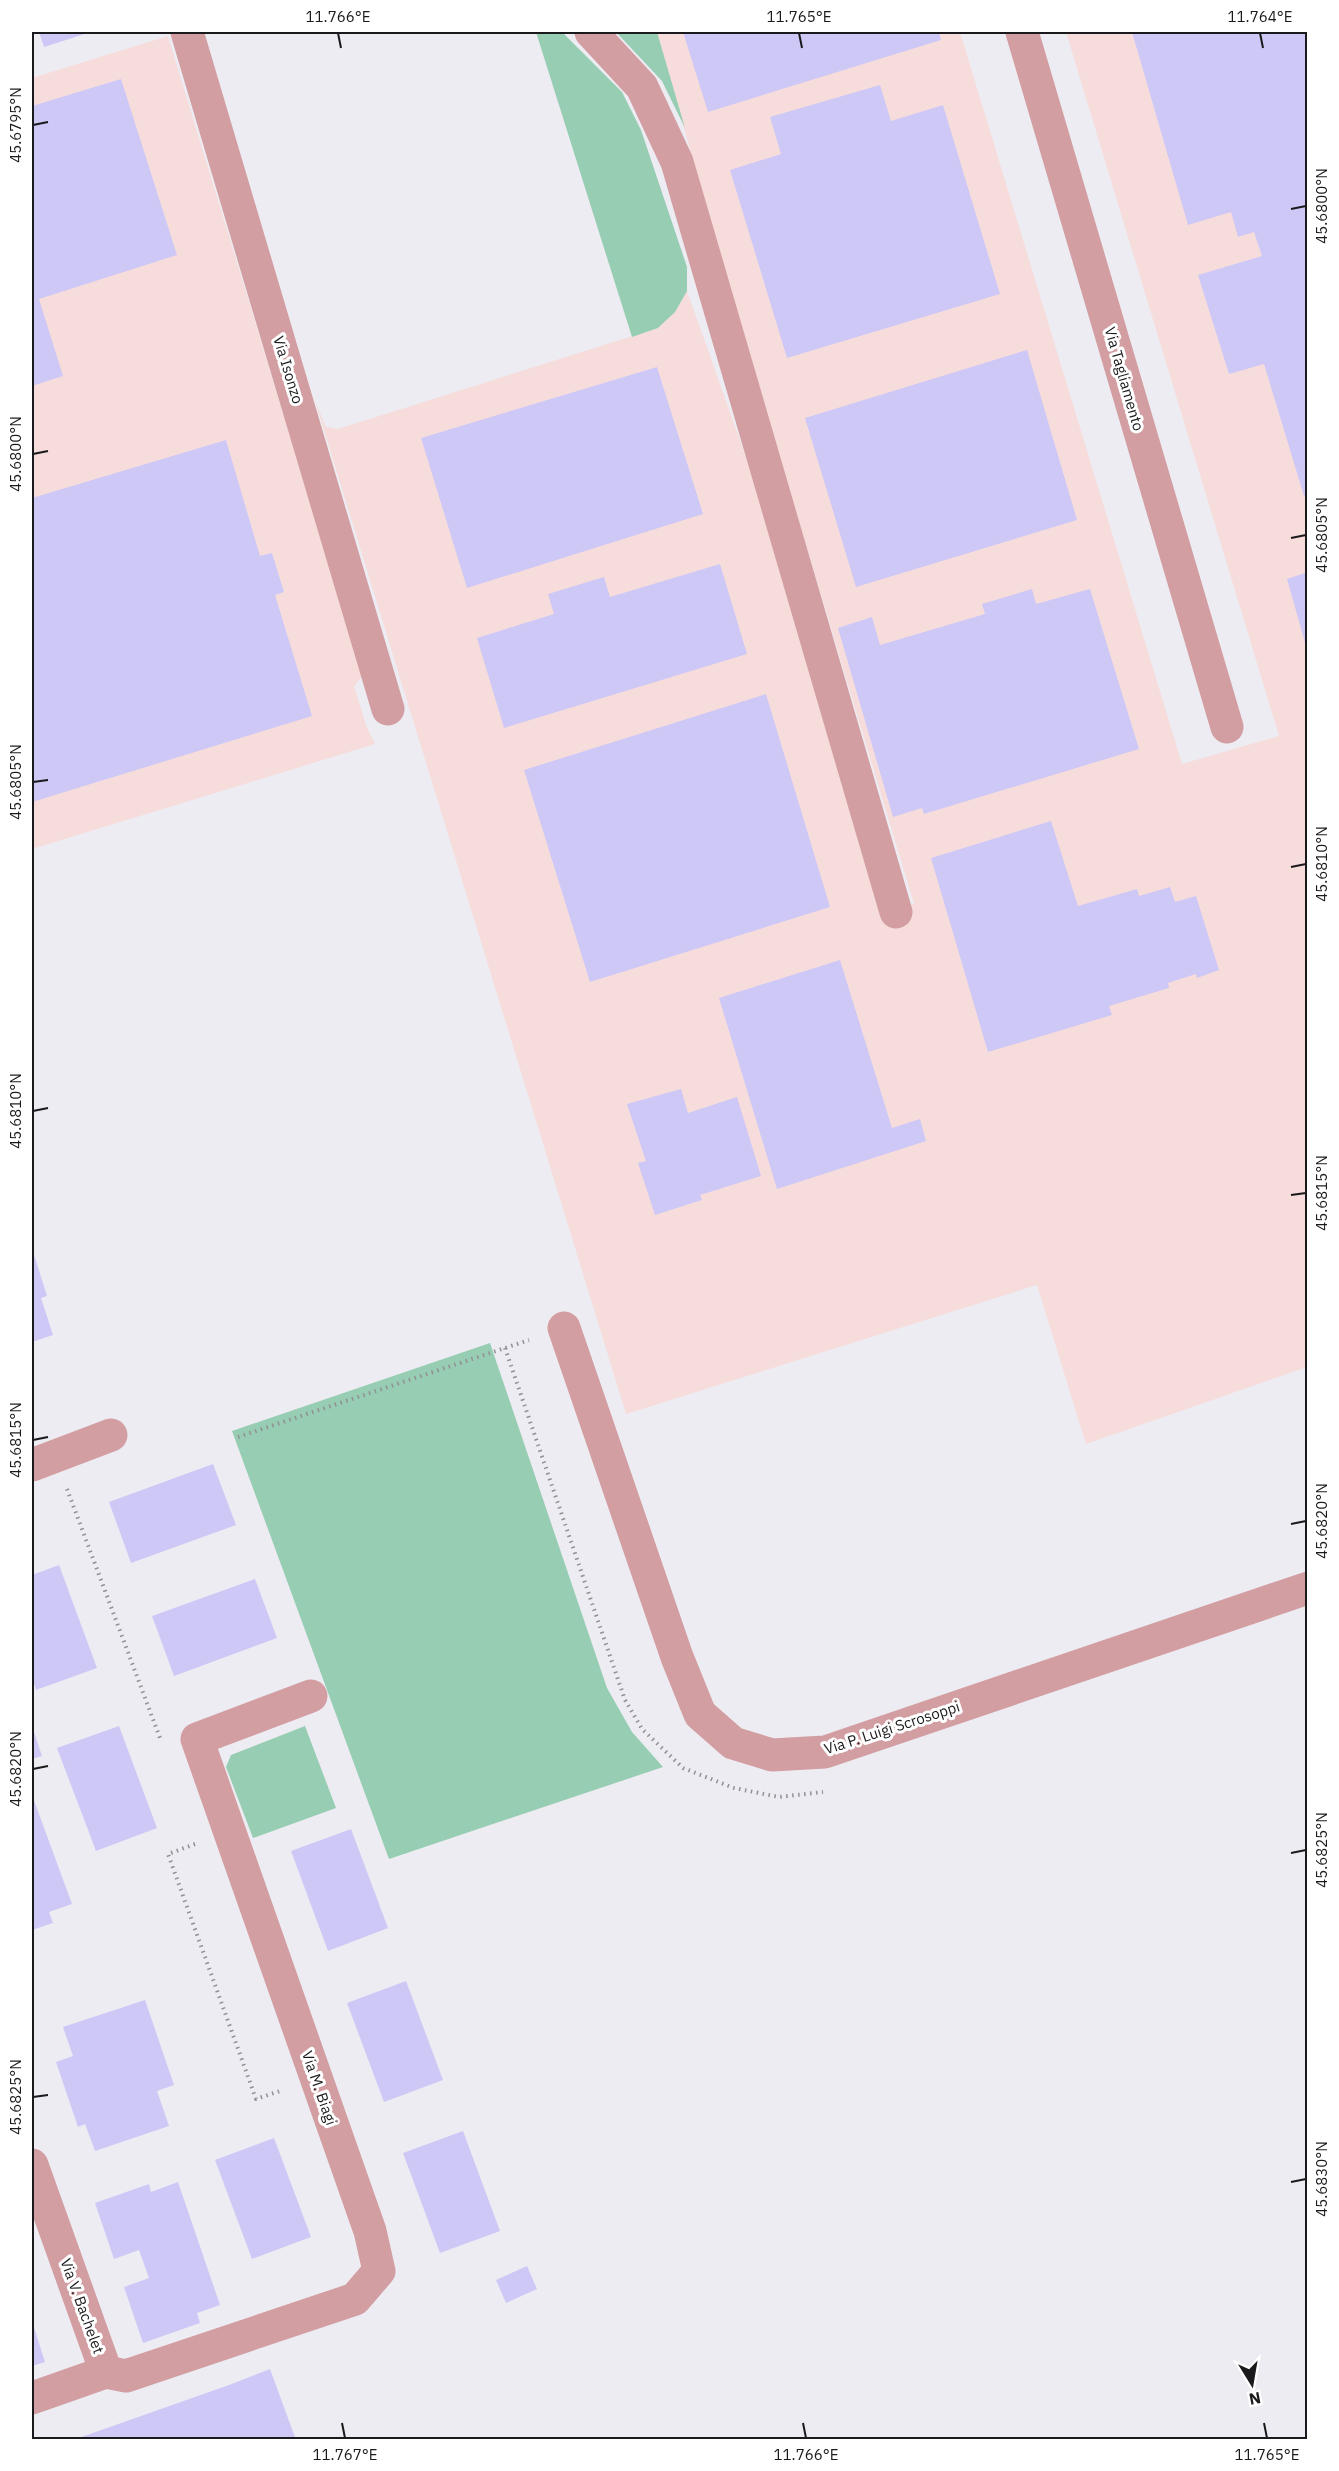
<svg xmlns="http://www.w3.org/2000/svg" width="1339" height="2471" viewBox="0 0 1339 2471" font-family="'IBM Plex Sans',sans-serif">
<style>
.industrial{fill:#f7dcdc}
.green{fill:#97cdb2}
.building{fill:#cec8f7}
.lines{fill:none;stroke-linecap:round;stroke-linejoin:round}
.path{stroke:#919095;stroke-width:4;stroke-dasharray:1.5 4.5;stroke-linecap:butt}
.minor{stroke:#d29ea2;stroke-width:33}
.ticks{fill:none;stroke:#1a1a1c;stroke-width:2}
.labels{text-anchor:middle;stroke-width:6;stroke-linejoin:round;paint-order:stroke}
.street-label{font-size:15px;fill:#1a1a1c;stroke:#fff}
.neatline{fill:none;stroke:#1a1a1c;stroke-width:2}
.ticks-label{font-size:15px;text-anchor:middle;fill:#1a1a1c}
</style>
<rect width="100%" height="100%" fill="#edecf2"/>
<g class="industrial">
<path d="M657,32H960L1182,764L1279,736L1066,32H1307V1367L1086,1444L1037,1285L626,1414L315,401L326,427L338,429L658,328L675,312L687,291L770,525L882,914L914,904L733,302Z"/>
<path d="M168,36L363,676L354,686L366,725L375,744L32,849V78Z"/>
</g>
<g class="green">
<path d="M536,32H562L622,92L641,130L687,267V291L675,312L658,328L632,337Z"/>
<path d="M616,32H657L685,128L662,81Z"/>
<path d="M490,1343L607,1688L632,1732L663,1767L389,1859L232,1431Z"/>
<path d="M305,1726L336,1808L253,1838L226,1767L231,1755Z"/>
</g>
<g class="building">
<path d="M39,32H91L44,47Z"/>
<path d="M683,32H939L941,40L708,112Z"/>
<path d="M1132,32H1308V495L1304,496L1264,364L1229,374L1198,275L1262,256L1254,232L1238,237L1231,212L1188,225Z"/>
<path d="M121,79L177,255L39,299L63,376L32,386V106Z"/>
<path d="M880,85L891,121L943,105L1000,294L787,358L730,170L781,154L770,117Z"/>
<path d="M1027,350L1077,520L856,587L805,418Z"/>
<path d="M657,367L703,514L467,588L421,438Z"/>
<path d="M226,440L260,556L272,553L284,592L275,595L312,716L32,802V498Z"/>
<path d="M720,564L747,654L504,728L477,638L554,614L548,594L604,577L610,597Z"/>
<path d="M1308,572V650H1307L1287,579Z"/>
<path d="M1032,589L1036,604L1090,589L1139,749L924,814L922,808L893,817L838,628L872,617L880,645L985,614L982,604Z"/>
<path d="M766,694L830,907L590,982L524,770Z"/>
<path d="M1051,821L1078,906L1137,889L1139,896L1170,887L1175,902L1196,896L1219,970L1197,978L1196,974L1168,983L1169,988L1109,1006L1112,1015L988,1052L931,858Z"/>
<path d="M840,960L892,1128L920,1119L926,1141L777,1189L719,998Z"/>
<path d="M681,1089L688,1113L737,1097L761,1176L700,1195L702,1200L655,1215L638,1163L646,1161L627,1104Z"/>
<path d="M32,1248L47,1296L41,1298L53,1335L32,1342Z"/>
<path d="M213,1464L236,1525L131,1563L109,1502Z"/>
<path d="M59,1565L97,1668L36,1690L32,1677V1575Z"/>
<path d="M255,1579L277,1638L174,1676L152,1616Z"/>
<path d="M119,1726L157,1828L96,1851L57,1748Z"/>
<path d="M34,1732L42,1756L32,1759V1733Z"/>
<path d="M32,1795L72,1904L49,1912L53,1923L32,1930Z"/>
<path d="M351,1829L388,1928L328,1951L291,1851Z"/>
<path d="M406,1981L443,2080L384,2102L347,2003Z"/>
<path d="M145,2000L174,2085L157,2091L169,2126L95,2151L85,2124L78,2127L56,2062L73,2056L63,2027Z"/>
<path d="M463,2131L500,2231L440,2253L403,2153Z"/>
<path d="M274,2138L311,2237L252,2259L215,2160Z"/>
<path d="M178,2182L220,2305L197,2313L200,2323L143,2343L124,2287L149,2278L139,2250L114,2259L95,2203L149,2184L151,2192Z"/>
<path d="M527,2266L537,2289L506,2303L496,2280Z"/>
<path d="M32,2321L45,2362L32,2366Z"/>
<path d="M270,2369L296,2440H73L229,2385Z"/>
</g>
<g class="lines">
<g class="path">
<path d="M505,1348L625,1700L642,1729L683,1768L734,1788L779,1797L823,1792"/>
<path d="M238,1437L529,1340"/>
<path d="M67,1489L160,1738"/>
<path d="M195,1844L168,1854L256,2099L283,2090"/>
</g>
<g class="minor">
<path d="M187,32L388,709"/>
<path d="M591,32L642,87L677,162L896,912"/>
<path d="M1022,32L1227,727"/>
<path d="M564,1328L677,1657L700,1714L733,1743L772,1755L825,1752L1308,1588"/>
<path d="M32,1465L111,1435"/>
<path d="M32,2165L106,2372L32,2398"/>
<path d="M106,2372L126,2376L355,2299L379,2271L370,2231L197,1739L311,1696"/>
</g>
</g>
<path class="ticks" d="M338,33L341,48M799,33L802,48M1260,33L1263,48M33,125L48,122M1291,209L1306,206M33,454L48,451M1291,538L1306,535M33,782L48,780M1291,867L1306,864M33,1111L48,1108M1291,1195L1306,1193M33,1440L48,1437M1291,1524L1306,1521M33,1769L48,1766M1291,1853L1306,1850M33,2097L48,2095M1291,2182L1306,2179M342,2423L345,2438M803,2423L806,2438M1264,2423L1267,2438"/>
<g class="labels">
<g class="street-label">
<text transform="translate(288 370) rotate(73)" y="5">Via Isonzo</text>
<text transform="translate(1124 379) rotate(74)" y="5">Via Tagliamento</text>
<text transform="translate(892 1728) rotate(-18)" y="5">Via P. Luigi Scrosoppi</text>
<text transform="translate(319 2088) rotate(71)" y="5">Via M. Biagi</text>
<text transform="translate(82 2306) rotate(70)" y="5">Via V. Bachelet</text>
</g>
</g>
<rect width="1339" height="2471" fill="none" stroke="#ffffff" stroke-width="66"/>
<g transform="translate(1252 2384) rotate(169)" stroke="#ffffff" stroke-width="4.5" paint-order="stroke">
<path d="M0-4.5L10 22L0 15L-10 22Z" fill="#1a1a1c"/>
<text y="-9" font-size="16" font-weight="bold" text-anchor="middle" fill="#1a1a1c">N</text>
</g>
<rect x="33" y="33" width="1273" height="2405" class="neatline"/>
<g class="ticks-label">
<text x="338" y="22">11.766°E</text>
<text x="799" y="22">11.765°E</text>
<text x="1260" y="22">11.764°E</text>
<text transform="translate(16 125) rotate(-90)" y="5">45.6795°N</text>
<text transform="translate(1322 206) rotate(-90)" y="5">45.6800°N</text>
<text transform="translate(16 454) rotate(-90)" y="5">45.6800°N</text>
<text transform="translate(1322 535) rotate(-90)" y="5">45.6805°N</text>
<text transform="translate(16 782) rotate(-90)" y="5">45.6805°N</text>
<text transform="translate(1322 864) rotate(-90)" y="5">45.6810°N</text>
<text transform="translate(16 1111) rotate(-90)" y="5">45.6810°N</text>
<text transform="translate(1322 1193) rotate(-90)" y="5">45.6815°N</text>
<text transform="translate(16 1440) rotate(-90)" y="5">45.6815°N</text>
<text transform="translate(1322 1521) rotate(-90)" y="5">45.6820°N</text>
<text transform="translate(16 1769) rotate(-90)" y="5">45.6820°N</text>
<text transform="translate(1322 1850) rotate(-90)" y="5">45.6825°N</text>
<text transform="translate(16 2097) rotate(-90)" y="5">45.6825°N</text>
<text transform="translate(1322 2179) rotate(-90)" y="5">45.6830°N</text>
<text x="345" y="2460">11.767°E</text>
<text x="806" y="2460">11.766°E</text>
<text x="1267" y="2460">11.765°E</text>
</g>
</svg>
